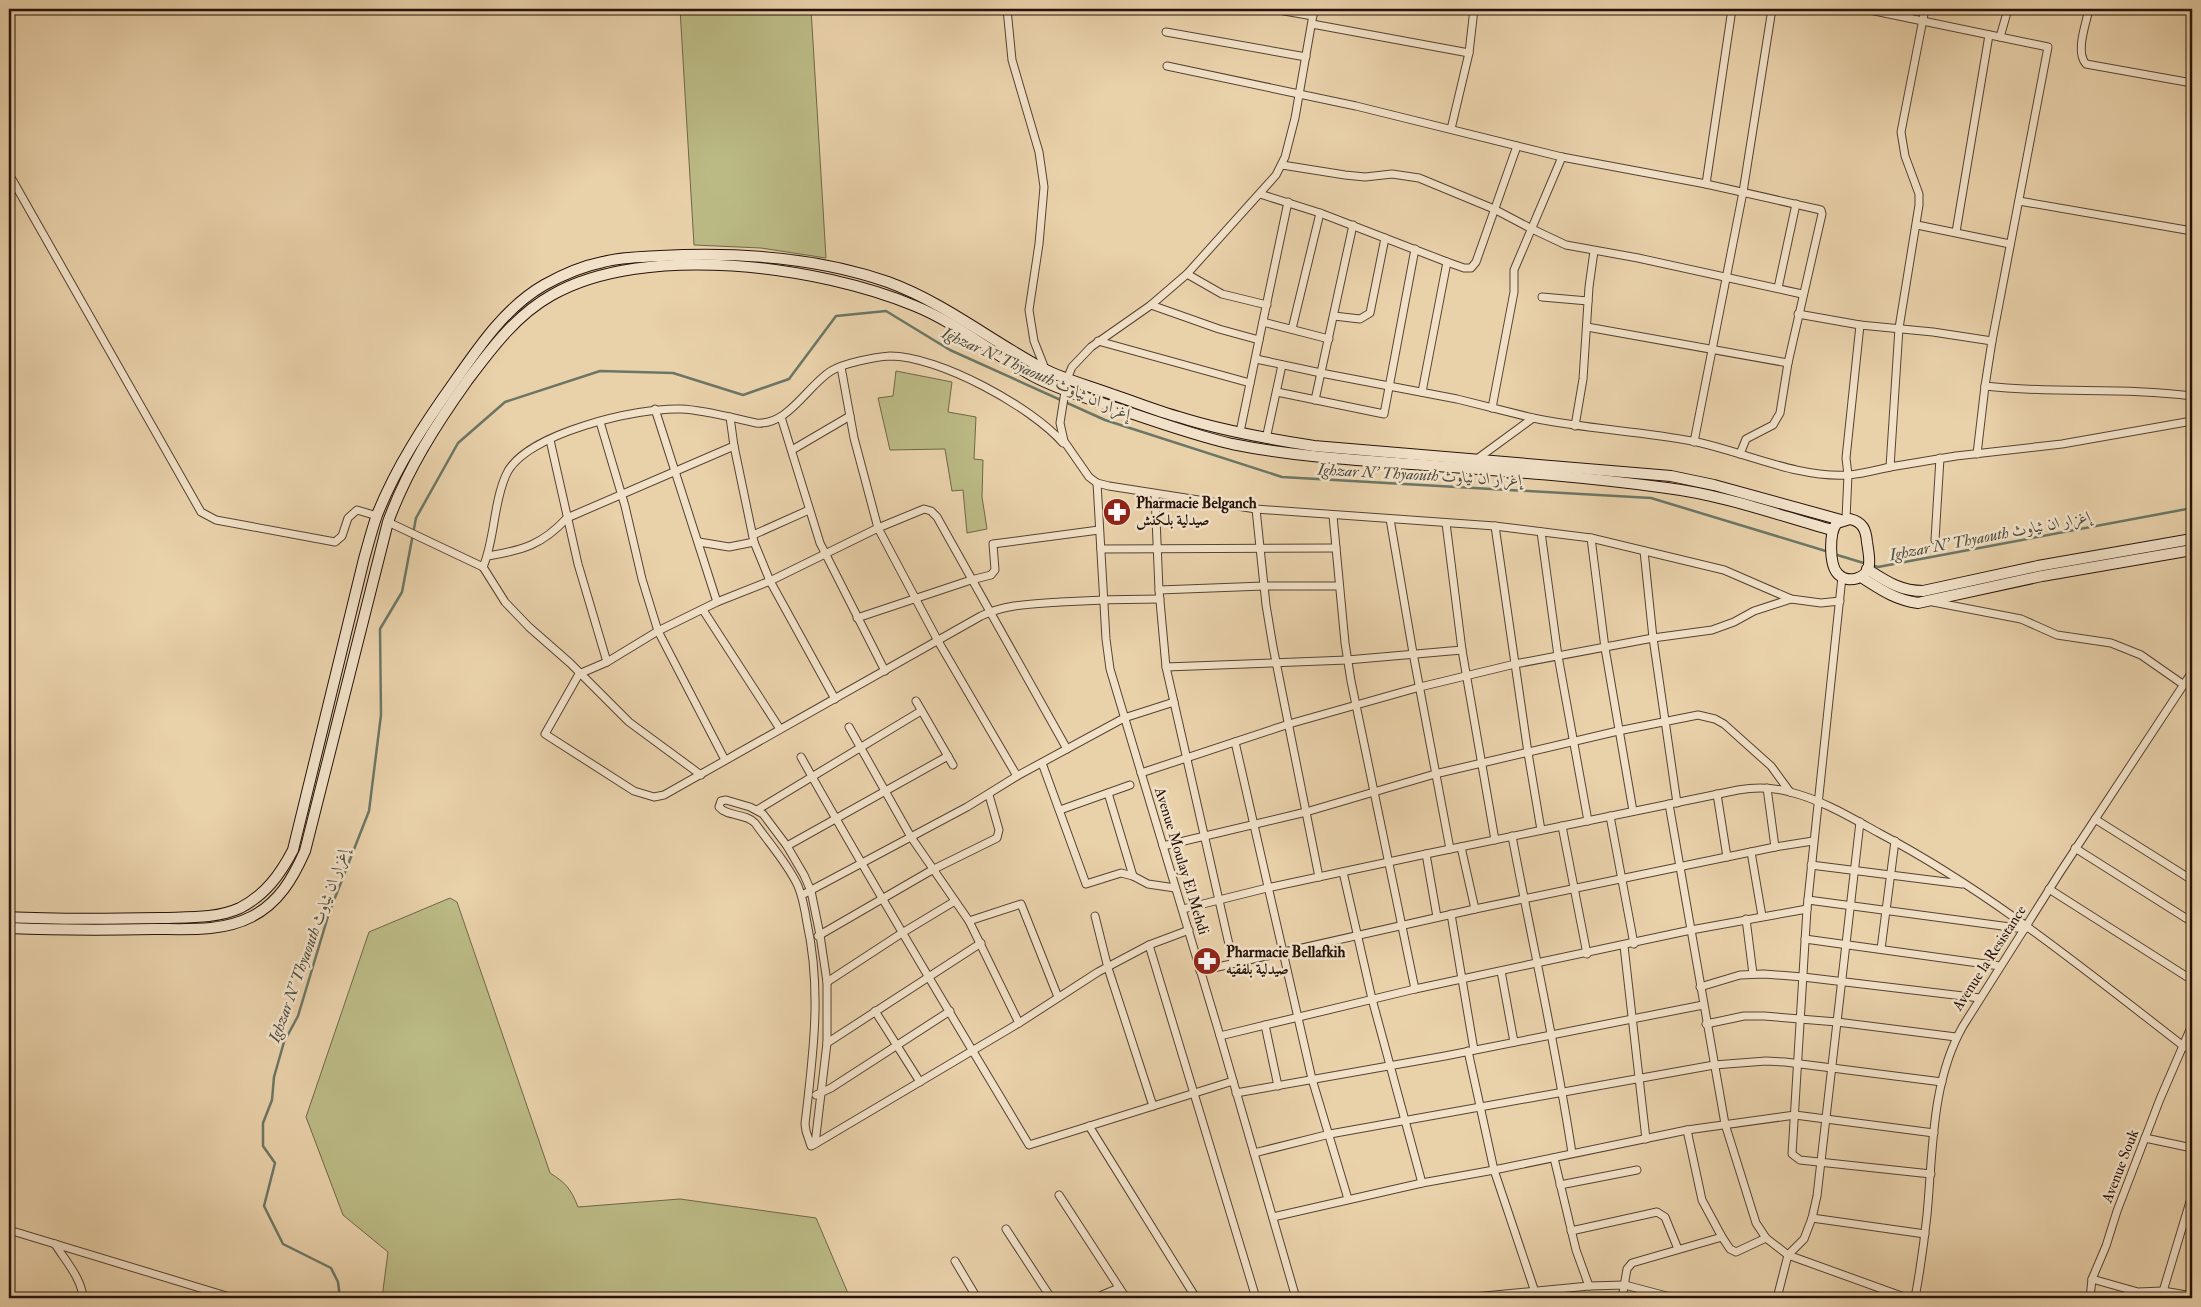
<svg xmlns="http://www.w3.org/2000/svg" width="2201" height="1307" viewBox="0 0 2201 1307" font-family="'IM FELL Double Pica',Amiri,serif">
<style>
.green{fill:#bbba85;stroke:#706648}
.lines{fill:none;stroke-linecap:round;stroke-linejoin:round}
.stream{stroke:#6b7666;stroke-width:2.5}
.street-casing{stroke:#574232;stroke-width:9}
.secondary-casing{stroke:#26120a;stroke-width:12}
.street{stroke:#f1e1c8;stroke-width:7}
.secondary{stroke:#f1e1c8;stroke-width:10}
.labels{text-anchor:middle;stroke-width:5;stroke-linejoin:round;paint-order:stroke}
.poi-label{font-size:15px;font-weight:bold;fill:#26120a;stroke:#f1e1c8;text-anchor:start}
.street-label{font-size:15px;fill:#26120a;stroke:#f1e1c8}
.water-label{font-size:16px;font-style:italic;fill:#4e4c40;stroke:#f1e1c8}
</style>
<rect width="100%" height="100%" fill="#e9d1aa"/>
<filter id="stains"><feTurbulence type="fractalNoise" baseFrequency=".004" numOctaves="4"/><feColorMatrix values="0 0 0 0 .2 0 0 0 0 .09 0 0 0 0 .02 0 0 0 .5 -.17"/></filter>
<radialGradient id="worn" r=".72"><stop offset=".6" stop-color="#630" stop-opacity="0"/><stop offset="1" stop-color="#630" stop-opacity=".3"/></radialGradient>
<g class="green">
<path d="M680,9H811L826,258L761,248L694,245Z"/>
<path d="M896,371L952,382L948,412L976,417L974,459L983,460L982,497L987,529L967,533L963,490L952,491L945,449L890,450L878,398L893,396Z"/>
<path d="M450,898L457,902L550,1173C566,1183 571,1189 578,1207L680,1199L816,1218L850,1298H382L388,1252L343,1215L306,1117L369,932Z"/>
</g>
<g class="lines">
<g class="stream">
<path d="M1834,554L1867,564"/>
<path d="M1872,565L1878,567L2192,508"/>
<path d="M340,1298L338,1282L331,1268L283,1244L264,1206L275,1163L263,1146V1123L272,1100L274,1077L284,1042L298,1016L329,913L369,811L381,715L380,629L402,592L416,518L458,443L505,402L600,371L673,373L743,395L789,379L836,316L886,311L950,350L1105,420L1282,477L1651,498L1829,552"/>
</g>
<defs>
<g id="street">
<path d="M1007,9L1012,60L1039,152L1044,187L1039,244L1029,310L1034,341L1051,384"/>
<path d="M1273,9L1313,16"/>
<path d="M1314,9L1295,118L1285,157L1276,175L1187,274L1151,305L1091,347L1072,367L1067,379L1060,423L1064,441L1089,477L1097,483L1109,486L1256,509L1495,526L1591,538L1724,570L1791,599L1821,603L1840,601"/>
<path d="M1865,9L2048,47L1992,341"/>
<path d="M1925,9L1901,132L1905,156L1919,194V205L1899,328L1890,467L1956,456L2062,444L2192,421"/>
<path d="M2089,9C2086,24 2075,52 2086,64L2192,83"/>
<path d="M1312,24L1469,53"/>
<path d="M1166,32L1306,57"/>
<path d="M2000,37L2008,9"/>
<path d="M1167,66L1356,106L1562,157L1706,184L1821,210L1822,214L1788,363L1780,413L1773,425L1746,439L1740,454"/>
<path d="M1451,129L1469,53L1474,9"/>
<path d="M1282,165L1345,175L1365,177L1392,174L1419,178L1494,209L1532,229L1566,245L1638,258L1802,294"/>
<path d="M9,174L201,512L216,520L335,542L342,536L348,518L357,510L377,516"/>
<path d="M1706,184L1732,9"/>
<path d="M1260,194L1320,213L1447,262L1464,268H1471L1476,262L1517,146"/>
<path d="M2019,201L2192,231"/>
<path d="M1917,225L2010,244"/>
<path d="M1956,232L1989,35"/>
<path d="M1187,274L1222,294L1267,305"/>
<path d="M1778,288L1796,204"/>
<path d="M1542,297L1588,301"/>
<path d="M1151,305L1219,329L1259,340L1240,432"/>
<path d="M1798,314L1860,325"/>
<path d="M1334,316L1360,319L1370,313L1385,238"/>
<path d="M1263,322L1329,339"/>
<path d="M1587,327L1788,363"/>
<path d="M1292,329L1320,213"/>
<path d="M1259,340L1288,202"/>
<path d="M1098,341L1250,383"/>
<path d="M1256,359L1321,373L1457,399L1533,418"/>
<path d="M841,367L854,438L878,528L938,641L1017,776"/>
<path d="M1277,392L1384,414L1415,249"/>
<path d="M1422,392L1447,262"/>
<path d="M1315,400L1353,225"/>
<path d="M1492,408L1514,292V270L1562,157"/>
<path d="M655,409L717,602"/>
<path d="M730,417L734,446L754,542L770,581L835,699"/>
<path d="M781,417L820,543L885,671"/>
<path d="M600,422L625,506L642,579L658,631L725,760"/>
<path d="M1575,426L1583,379L1589,287L1594,251"/>
<path d="M1266,439L1282,365"/>
<path d="M550,440L578,564L607,662"/>
<path d="M1694,442L1743,192L1772,9"/>
<path d="M792,450L850,416"/>
<path d="M1977,454L1985,386"/>
<path d="M1477,459L1533,418C1586,429 1639,431 1692,441C1743,451 1795,478 1848,475C1862,474 1876,470 1890,467"/>
<path d="M1097,483L1106,639L1110,669L1220,1036L1296,1298"/>
<path d="M1155,494L1159,590L1166,667L1233,962"/>
<path d="M1256,509L1266,605L1273,647L1319,877"/>
<path d="M1333,516L1345,643L1351,681L1415,989"/>
<path d="M1390,519L1413,653L1450,849"/>
<path d="M1846,519L1848,475L1846,458L1860,325L1933,332L1992,341L1985,386C2054,394 2124,387 2192,396"/>
<path d="M388,522L483,567"/>
<path d="M1446,523L1462,650L1495,840"/>
<path d="M1495,526L1528,753L1541,830"/>
<path d="M1541,532L1558,656L1588,821"/>
<path d="M753,535L809,510"/>
<path d="M1591,538L1605,648L1633,811"/>
<path d="M1935,540L1940,458"/>
<path d="M699,542L729,547L754,542"/>
<path d="M1101,549L1336,548"/>
<path d="M1644,551L1653,638L1677,803"/>
<path d="M488,556C523,550 542,545 567,518L734,446"/>
<path d="M1842,577L1807,909L1792,1154L1800,1160L1931,1174"/>
<path d="M1159,590L1264,586H1339"/>
<path d="M1933,602L2021,619L2057,635L2111,643L2141,655L2184,685"/>
<path d="M703,610L780,729"/>
<path d="M857,618L971,580L991,575L995,570L993,544L1099,530"/>
<path d="M1166,667L1347,660L1462,650"/>
<path d="M916,701L953,765"/>
<path d="M849,727L911,837L969,921L1019,1023"/>
<path d="M1235,742L1312,1079L1348,1199"/>
<path d="M1067,749L937,517L931,511L924,509L878,528L770,581L717,602L658,631L607,662L579,674L545,734L634,791L654,797L664,795L981,616C1006,604 1032,604 1060,602C1093,600 1127,599 1160,599"/>
<path d="M801,757C874,888 952,1016 1029,1145L1233,1081"/>
<path d="M1042,763L1086,884L1121,873L1133,876L1148,884L1175,888"/>
<path d="M1141,773L1289,724L1420,687L1515,664L1653,638L1712,630L1734,622L1754,611L1791,599"/>
<path d="M701,775L629,722L570,663L529,627L505,602L483,567C495,539 493,504 506,475C524,433 640,407 681,409C706,410 732,418 756,423C788,426 807,386 831,371C844,363 875,357 890,356C939,356 1032,407 1063,443"/>
<path d="M1767,788L1775,847"/>
<path d="M1108,793L1133,876"/>
<path d="M1717,794L1727,857"/>
<path d="M1669,804L1725,1124L1756,1223L1766,1238L1788,1255L1907,1298"/>
<path d="M757,810L921,711"/>
<path d="M1060,810L1130,785"/>
<path d="M1610,816L1634,944"/>
<path d="M2095,819L2192,880"/>
<path d="M1562,826L1587,954"/>
<path d="M1512,836C1532,942 1556,1047 1572,1153"/>
<path d="M787,846L948,756"/>
<path d="M1163,846L1306,812L1435,774L1618,731L1698,715L1715,719L1724,724L1771,766L1790,792"/>
<path d="M1461,847L1475,909"/>
<path d="M2075,848L2192,922"/>
<path d="M1751,852L1762,916"/>
<path d="M1426,854L1437,917"/>
<path d="M1811,865L1962,884"/>
<path d="M1343,872L1372,999L1422,1183"/>
<path d="M2049,889L2192,980"/>
<path d="M802,895L967,807L1017,776L1124,718L1174,702"/>
<path d="M1808,900L2025,929"/>
<path d="M1183,909L1267,888L1426,854L1738,790C1756,787 1772,787 1790,792C1822,800 1850,817 1879,833C1989,891 2085,970 2182,1045L2192,1050"/>
<path d="M1451,914L1474,1050"/>
<path d="M1095,916L1108,968L1153,1106"/>
<path d="M1746,919L1753,974"/>
<path d="M969,921L1021,904L1058,997"/>
<path d="M818,936L932,870L997,838L999,830L989,795"/>
<path d="M1805,939L2000,966"/>
<path d="M1149,945L1256,1298"/>
<path d="M1624,946L1646,1139"/>
<path d="M1881,949L1895,841"/>
<path d="M1200,971L1475,909L1775,847L1813,841"/>
<path d="M1501,971L1514,1042"/>
<path d="M827,982L902,933L955,901"/>
<path d="M1700,987L1740,975L1764,974L1803,977L1980,998"/>
<path d="M875,1011L920,1082"/>
<path d="M1706,1024L1744,1016H1764L1837,1022L1956,1037"/>
<path d="M1265,1025L1278,1086"/>
<path d="M1220,1036L1415,989L1691,930L1807,909"/>
<path d="M827,1043L981,943"/>
<path d="M1468,1051L1494,1170L1535,1292"/>
<path d="M1236,1093L1445,1056L1703,1005"/>
<path d="M816,1095L831,1088L950,1011"/>
<path d="M1089,1126L1196,1298"/>
<path d="M2145,1138L2192,1148"/>
<path d="M815,1144L827,1043V982L820,935L811,891L804,875L787,846L763,814L750,807L726,800L721,801L719,807C727,817 746,813 755,823C769,843 788,864 798,886C803,898 805,910 807,923C822,991 813,1055 805,1124L806,1131L811,1146L815,1144L1019,1023L1098,972L1149,945L1189,930"/>
<path d="M1254,1153L1330,1134L1714,1065L1766,1061L1785,1062L1942,1082"/>
<path d="M1554,1158L1576,1250L1589,1286"/>
<path d="M1560,1185L1637,1170"/>
<path d="M1059,1195L1126,1298"/>
<path d="M1273,1217L1422,1183L1494,1170L1687,1130L1795,1115L1934,1133"/>
<path d="M1812,1218L1925,1234"/>
<path d="M1006,1229L1051,1298"/>
<path d="M9,1230L233,1298"/>
<path d="M1571,1231L1657,1212L1665,1217L1678,1249"/>
<path d="M1722,1237L1730,1249L1736,1252L1766,1238"/>
<path d="M9,1241L12,1231"/>
<path d="M55,1244C65,1260 82,1279 83,1298"/>
<path d="M955,1261L977,1298"/>
<path d="M2092,1279L2138,1292L2163,1291L2192,1296"/>
<path d="M1095,1298L1119,1288"/>
<path d="M1463,1298L1589,1286L1625,1285L1674,1298"/>
<path d="M1622,1298L1627,1269L1632,1263L1722,1237L1702,1200L1687,1130"/>
<path d="M1777,1298L1788,1255L1804,1239L1812,1218L1817,1196L1860,822"/>
<path d="M1915,1298C1920,1271 1924,1243 1927,1215C1933,1152 1931,1082 1963,1026L2059,874L2192,672"/>
<path d="M2090,1298L2092,1279L2106,1246L2117,1211L2160,1099L2192,1025"/>
<path d="M2161,1298L2192,1195"/>
</g>
<g id="secondary">
<path d="M1850,519C1863,522 1866,530 1867,542C1868,549 1870,558 1869,565C1867,579 1848,584 1838,574C1829,565 1829,532 1837,523Z"/>
<path d="M1867,569C1886,581 1900,591 1923,591L2038,566L2192,539"/>
<path d="M1861,577C1880,589 1895,600 1918,603L2042,576L2192,550"/>
<path d="M9,917C60,920 110,919 161,918C187,917 216,919 240,908C265,895 280,875 293,850L364,559C368,545 372,529 377,515C396,467 425,423 455,381C480,345 506,307 544,285C562,275 583,266 603,262C621,257 642,257 660,256C736,252 816,257 888,282C945,303 991,341 1044,369C1066,380 1090,386 1114,395C1135,402 1157,411 1179,417C1223,431 1269,439 1314,446L1671,476L1714,485L1841,520"/>
<path d="M9,928C57,930 105,930 154,929C186,929 222,932 251,917C279,903 293,878 305,851L388,522C407,470 435,426 467,381C491,349 516,315 552,295C645,242 819,266 915,306C957,323 993,354 1033,376C1059,390 1088,398 1116,408C1154,421 1193,435 1232,444C1296,457 1360,460 1425,465C1506,471 1587,477 1667,488C1723,495 1778,515 1832,530"/>
</g>
</defs>
<use href="#street" class="street-casing"/>
<use href="#secondary" class="secondary-casing"/>
<use href="#street" class="street"/>
<use href="#secondary" class="secondary"/>
</g>
<defs>
<symbol id="pharmacy-disc" viewBox="-11 -11 22 22"><circle r="9.5" fill="#8f2418" stroke="#f1e1c8"/><path d="M-2-6h4v4h4v4h-4v4h-4v-4h-4v-4h4Z" fill="#fff"/></symbol>
</defs>
<g fill-rule="evenodd">
<use href="#pharmacy-disc" x="1101" y="496" width="32" height="32"/>
<use href="#pharmacy-disc" x="1191" y="945" width="32" height="32"/>
</g>
<g class="labels">
<g class="poi-label">
<text x="1136" y="508">Pharmacie Belganch<tspan x="1136" dy="17">صيدلية بلكنش</tspan></text>
<text x="1226" y="957">Pharmacie Bellafkih<tspan x="1226" dy="17">صيدلية بلفقيه</tspan></text>
</g>
<g class="street-label">
<text transform="translate(1182 861) rotate(73)" y="5">Avenue Moulay El Mehdi</text>
<text transform="translate(1989 958) rotate(-57)" y="5">Avenue la Resistance</text>
<text transform="translate(2120 1166) rotate(-69)" y="5">Avenue Souk</text>
</g>
<g class="water-label">
<text transform="translate(1037 373) rotate(24)" y="6">Ighzar N' Thyaouth إغزار ان ثياوث</text>
<text transform="translate(1420 474) rotate(3)" y="6">Ighzar N' Thyaouth إغزار ان ثياوث</text>
<text transform="translate(1990 535) rotate(-11)" y="6">Ighzar N' Thyaouth إغزار ان ثياوث</text>
<text transform="translate(308 945) rotate(-70)" y="6">Ighzar N' Thyaouth إغزار ان ثياوث</text>
</g>
</g>
<rect width="2201" height="1307" fill="none" stroke="#e9d1aa" stroke-width="30"/>
<rect x="10" y="10" width="2181" height="1287" fill="none" stroke="#26120a" stroke-width="2.5"/>
<rect x="15" y="15" width="2171" height="1277" fill="none" stroke="#26120a"/>
<rect width="100%" height="100%" filter="url(#stains)"/>
<rect width="100%" height="100%" fill="url(#worn)"/>
</svg>
